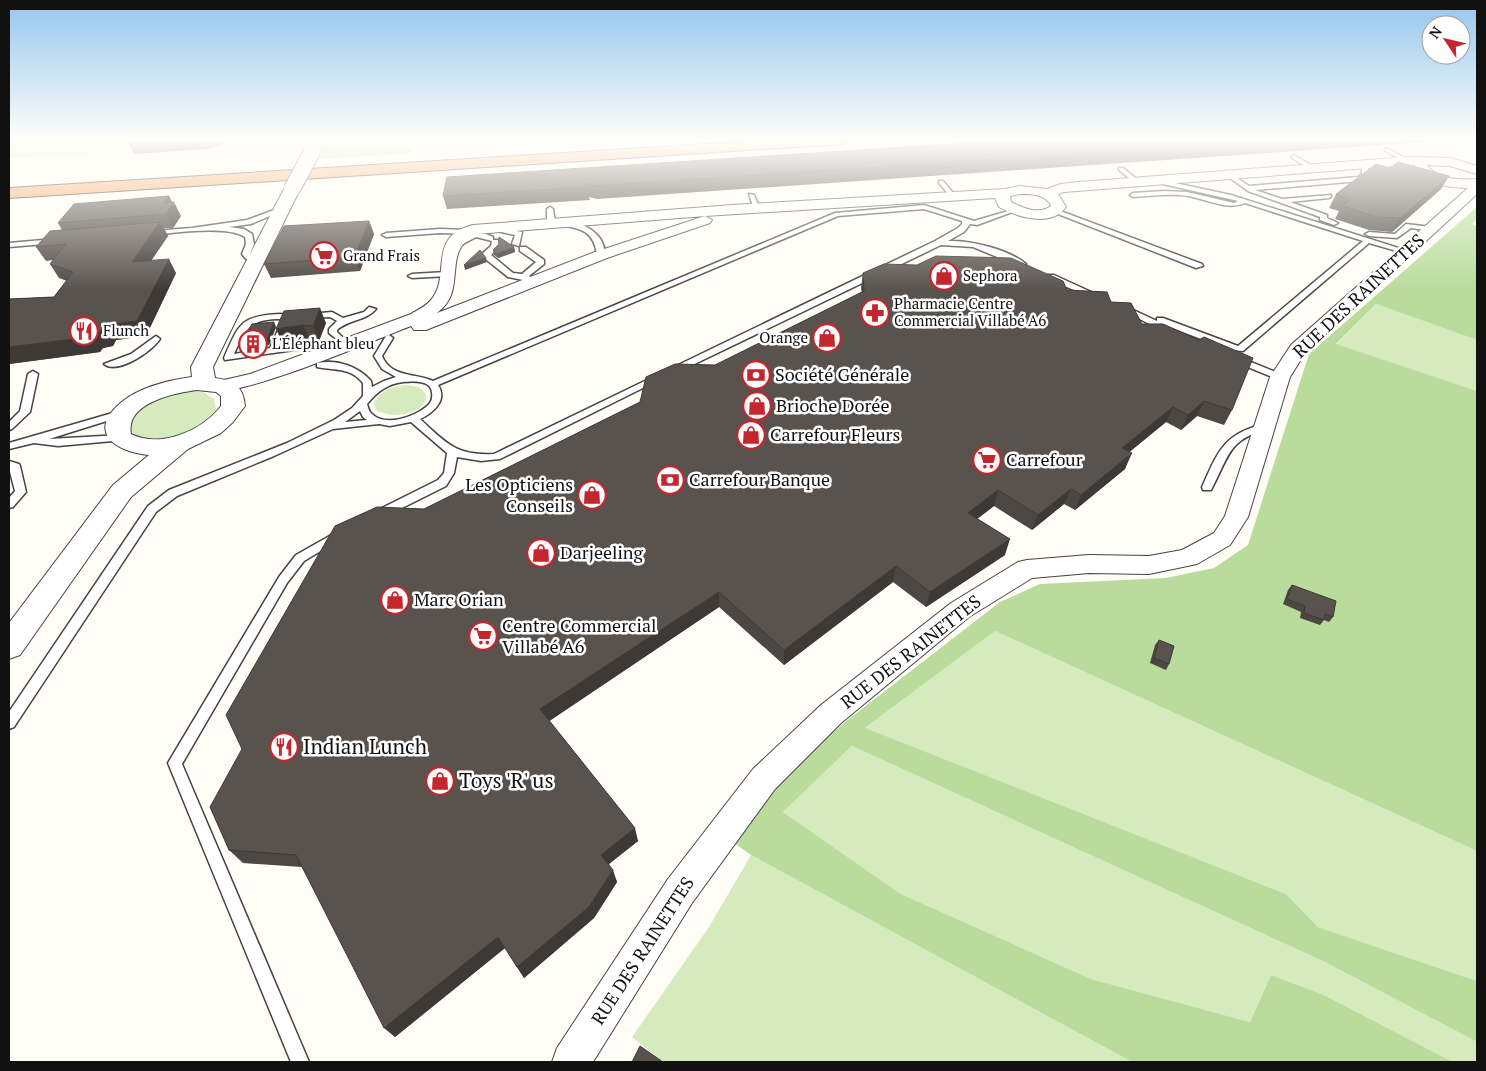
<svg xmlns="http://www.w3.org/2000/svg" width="1486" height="1071" viewBox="0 0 1486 1071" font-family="'PT Serif',serif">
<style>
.green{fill:#d5ebbd}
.forest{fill:#b9dc9c}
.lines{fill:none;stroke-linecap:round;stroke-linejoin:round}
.service-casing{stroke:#444;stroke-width:3}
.minor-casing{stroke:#444;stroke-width:2}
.tertiary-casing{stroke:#444;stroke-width:2}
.motorway-casing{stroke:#222;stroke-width:2}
.service{fill:#fff;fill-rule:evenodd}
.minor{fill:#fff;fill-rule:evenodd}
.tertiary{fill:#fff;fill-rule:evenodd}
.motorway{fill:#f5a25d;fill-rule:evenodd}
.tertiary-bridge-casing{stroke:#444;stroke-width:18;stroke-linecap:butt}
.tertiary-bridge{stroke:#fff;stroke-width:16}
.wall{fill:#4d4742}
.shaded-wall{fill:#3f3936}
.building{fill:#5a524d;stroke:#3f3936}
.labels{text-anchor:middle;stroke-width:5;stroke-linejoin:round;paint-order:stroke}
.far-poi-label{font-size:15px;fill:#111;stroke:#fff;text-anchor:start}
.street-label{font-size:18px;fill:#111;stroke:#fff}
.poi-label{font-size:18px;fill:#111;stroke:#fff;text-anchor:start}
.near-poi-label{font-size:21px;fill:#111;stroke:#fff;text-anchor:start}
</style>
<rect width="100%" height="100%" fill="#fffdf5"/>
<g class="green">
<path d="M9,140H134L124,151L9,158Z"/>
<path d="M1376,304L1477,340V391L1336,345Z"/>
<path d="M405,385L419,387L426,394C427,416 390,419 376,410L374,402C381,390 392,387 405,385Z"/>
<path d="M184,392H203L214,399L216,410C201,432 153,453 131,431L130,426C141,403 160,397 184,392Z"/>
<path d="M995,631L1477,851V981L1318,927L1286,894L864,729Z"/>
<path d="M852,746L1325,962L1477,1042V1062H1453L1324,995L1271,975L1250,1022L1091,979L901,894L783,812Z"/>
<path d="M751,855L1132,1062H663L632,1037L709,927Z"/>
</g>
<g class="forest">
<path d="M326,140H403V144L413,153L321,159L318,157Z"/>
<path d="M1477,207V219L1472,224L1477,226V340L1376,304L1336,344L1477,391V851L995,631L865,728L1286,894L1318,927L1477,981V1042L1325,962L852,746L783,812L901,894L1091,979L1250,1022L1271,975L1324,995L1453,1062H1132L751,855L730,840L770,788L845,722L1000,602L1040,584L1166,578L1214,568L1248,545L1309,354Z"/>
</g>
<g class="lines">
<defs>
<g id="service">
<path d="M1385,149H1389L1410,161L1405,162L1385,151Z"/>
<path d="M1294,155L1316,168L1317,169L1312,170L1292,158L1291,157Z"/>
<path d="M1365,164L1368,166V175L1360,181L1255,190L1282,199L1331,195V197L1329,198L1290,202L1327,215V218L1338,223L1334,225L1320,220V217L1248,191L1226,175L1231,174L1249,186L1358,177L1362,174V166Z"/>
<path d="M1119,168H1123L1139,181V183H1135L1119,170Z"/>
<path d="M1156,179L1231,195L1411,252L1407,254L1369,243L1243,351L1230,350L1159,323L1172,330L1171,332H1165L1122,310L1126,308H1129L1157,321V318H1163L1238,346L1363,241L1245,203C1228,211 1206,199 1188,196C1170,193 1151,196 1133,197L1130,195L1133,193L1164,191L1187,192L1234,203L1238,201L1154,182L1153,181Z"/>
<path d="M939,181H943L954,194V196H950L939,183Z"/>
<path d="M749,194L754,195L760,209L759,210L754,209Z"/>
<path d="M924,205L974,221L1015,209V211L977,225L970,224L964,232L948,241C970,240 1008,249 1026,264L1019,266L973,247L941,245L678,372H672V368L935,241L958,228L962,224V221L924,209L838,216L438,385C448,400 433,413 420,419C446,443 456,456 494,454L653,377H659L661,379L500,459L481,461L457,457L454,473L446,486L382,518H374L373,515L374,512L438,480L444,473L447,453L411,422L390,426L379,424L333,429L274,456L177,496L156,512L14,727L9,729V712L148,506L169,490L287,443L334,420L352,408L363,396V383C350,367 336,371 317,367V363C337,359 358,366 371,381L372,387L384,381L396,377L382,369L374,356L386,336L389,335L393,338L382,356C391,378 416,373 433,381L835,213ZM403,382C413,381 432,380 432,393C433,399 431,403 426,407C414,417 385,427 372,414C369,412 368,407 367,404C377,392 387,384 403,382ZM360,411L363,417L367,420L345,422Z"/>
<path d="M282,207L285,209L284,210L251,224L229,227L244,229L252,234L254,244L250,254L261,255L262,257L258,259H246L242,254L246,244L245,237C227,225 175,233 152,235L148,233L152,231L192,228L247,220Z"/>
<path d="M550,207L553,209L555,222L551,224L547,222V209Z"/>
<path d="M1055,209L1202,264L1203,266L1196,268L1053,212V210Z"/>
<path d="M561,221C581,220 608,234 604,257L597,255C594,231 582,229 561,225Z"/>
<path d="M1406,224L1431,227L1435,229L1431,231L1411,228L1397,238L1369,236L1365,234L1369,232L1395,234Z"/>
<path d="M497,227L522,232L519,246L512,244L515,235L497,231Z"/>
<path d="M440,229L468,230L472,232L468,234L440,233L386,237L382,235L386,233Z"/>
<path d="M476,233L486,234L493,237V240H498L499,247L491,255L513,273L522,274L536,262L520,251V247H526L544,260V264L529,276L534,280L533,282L508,277L483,257V253L491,246L492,241L476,237L463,244L459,242L467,236Z"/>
<path d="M54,239H57V243L9,247V243Z"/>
<path d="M446,272L450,274L449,276L412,278L408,276L412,274Z"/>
<path d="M1048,275H1054L1102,297L1095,299L1048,279Z"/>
<path d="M369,307L376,309C366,321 349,319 337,330V332L350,344L346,347L329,333V329L337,321L330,317L309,318L305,316L309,314L332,312L343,318L364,312Z"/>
<path d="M280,314L292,315L296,318C291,322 287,319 281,319C250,319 246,328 234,354L270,348L281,323L285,320L289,323L280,347L310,342L322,352V356H316L308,348L225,360L224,358C239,324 240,316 280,314Z"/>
<path d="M156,336L160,339C152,351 118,375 104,364L131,354Z"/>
<path d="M1236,356L1283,375L1285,377L1280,380L1277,379L1233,361V357Z"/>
<path d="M33,371L38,374L30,412L12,429L9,430V422L20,411L28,374Z"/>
<path d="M123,410L128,413L126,415L49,439L120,435L125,438L124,440L58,446L34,443L9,449V443Z"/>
<path d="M1264,424L1269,427L1267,429C1227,440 1229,457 1211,490H1203L1202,487C1218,452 1223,434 1264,424Z"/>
<path d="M9,461L19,464L20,466L26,492L13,507L9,508V498L15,491L9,468Z"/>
<path d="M342,529L346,530L348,533L346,536L304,561L287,583L182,764L309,1062H291L168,763L279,577L296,555Z"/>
</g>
<path id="minor" d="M1407,157L1451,158L1477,166V174L1450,166L1426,165C1439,180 1459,180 1477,179V194L1305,353L1290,377L1248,517L1230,545L1197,564L1149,574L1089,573L1032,578L969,617L841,723L775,789L692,903L593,1062H552L557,1048L668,879L753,769L821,705L951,603L1018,562L1027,560L1089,555L1149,556L1182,550L1214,533L1225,516L1270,377L1291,345L1468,188C1448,188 1426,184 1413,167L1415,165H1407L1064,192L1058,194L1066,207C1051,228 1017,217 999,207L995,198L705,216L712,220L710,223L607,258L426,330H414L411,326C377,339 242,397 215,390L212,386L215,382L250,374L411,314C417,310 425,307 430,301C453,276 425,237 473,225L732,205L1005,189L1020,186L1047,189L1061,184L1078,182ZM1020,194C1031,194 1046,194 1051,206C1039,215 1023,208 1011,202L1010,196ZM705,216L595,252L437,313C469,290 440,252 476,234Z"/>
<g id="tertiary">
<path d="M311,140H325L317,155H307L304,152Z"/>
<path d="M292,184L300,189L213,367L215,378C235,381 243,386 245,406L233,422L221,433L188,449L131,497L20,655L9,659V623L113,485L149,455C115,452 85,431 123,401C141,387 169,380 192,377L191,367L284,189ZM197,390L216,392L221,396V406C203,430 161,449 131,434C125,403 174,393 197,390Z"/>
</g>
<path id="motorway" d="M768,140H850L843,144L9,198V188Z"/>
</defs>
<use href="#service" class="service-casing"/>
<use href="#minor" class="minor-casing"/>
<use href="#tertiary" class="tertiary-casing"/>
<use href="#motorway" class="motorway-casing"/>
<use href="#service" class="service"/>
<use href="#minor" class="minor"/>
<use href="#tertiary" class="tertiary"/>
<use href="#motorway" class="motorway"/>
<defs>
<path id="tertiary-bridge" d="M292,189L312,152"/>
</defs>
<use href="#tertiary-bridge" class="tertiary-bridge-casing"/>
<use href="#tertiary-bridge" class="tertiary-bridge"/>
</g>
<g class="wall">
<path d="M127,140H234L208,149L134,154Z"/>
<path d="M1010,140H1456L597,199L589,197L590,200L447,209L443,196Z"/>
<path d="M1441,189L1392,232L1369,230L1335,219L1339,211L1329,208L1336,194Z"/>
<path d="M169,196L172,203L181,216L173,228H164L168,236L151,260L176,273L146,336L116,340L113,346L103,348L100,352L9,364V299L54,297L67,281L59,278L50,264L53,260L46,261L36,247L62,230L58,223Z"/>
<path d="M369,221L374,234L360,271L271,278L264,264Z"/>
<path d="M514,247L515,252L498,258L494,255L493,250Z"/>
<path d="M863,273L1067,290L1111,302L1142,324L1232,410L1224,425L1197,416L1181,430L1166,422L1129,452L1125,469L1075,510L1064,504L1032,530L994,506L977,519L1005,555L926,607L893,582L784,665L719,607L549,721L638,841L609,864L617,882L594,918L524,978L505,948L395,1037L302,867L243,863L229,850L424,509L862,293L861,288Z"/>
<path d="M284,311L326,323L319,341L310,340L283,344Z"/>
<path d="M276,327L269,345L245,347L242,342Z"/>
<path d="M1292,585L1333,617L1329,622L1324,620L1320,625L1300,618L1301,612L1283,604L1288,590Z"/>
<path d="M1159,640L1169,664L1166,670L1150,663L1155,645Z"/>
</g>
<g class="shaded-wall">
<path d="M204,140H234L208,149Z"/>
<path d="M1449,176L1441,189L1392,232L1400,218Z"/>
<path d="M169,196L173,204L174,202L181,216L173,228L166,214L164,203Z"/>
<path d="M369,221L374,234L360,271L355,257Z"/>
<path d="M160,222L168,236L141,276L132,262Z"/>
<path d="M514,247L515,252L498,258L497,254Z"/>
<path d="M486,258L487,262L465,270L464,265Z"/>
<path d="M169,259L176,273L146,336L116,340L113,346L103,348L100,352L9,364V347L93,332L107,325Z"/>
<path d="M320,308L326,323L319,341L313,326Z"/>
<path d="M274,322L276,327L269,345L267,340Z"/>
<path d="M303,325L310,340L283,344L276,329Z"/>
<path d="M1204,401L1197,416L1181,430L1188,415Z"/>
<path d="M1173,407L1166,422L1115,464L1122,448Z"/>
<path d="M1132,453L1125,469L1075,510L1081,495Z"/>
<path d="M1071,489L1064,504L1032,530L1038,515Z"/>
<path d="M998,490L994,506L964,529L968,513Z"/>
<path d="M1010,539L1005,555L926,607L930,592Z"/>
<path d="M896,566L893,582L784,665V650Z"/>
<path d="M719,592V607L545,724L540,709Z"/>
<path d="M635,828L638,841L605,867L601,855Z"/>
<path d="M613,870L617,882L594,918L524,978L517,967Z"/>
<path d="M498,937L505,948L395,1037L384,1028Z"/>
</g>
<g class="building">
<path d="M1010,140H1280L595,186L585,183L588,187L443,196L447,177Z"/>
<path d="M1398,162L1449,176L1400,218L1377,217L1342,206L1351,199L1336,194L1376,164L1390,168Z"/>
<path d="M169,196L164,203L174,202L166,214L58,223L74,204Z"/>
<path d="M369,221L355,257L264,264L284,226Z"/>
<path d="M160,222L132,262L169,259L137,321L107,325L103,331L93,332L90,337L9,347V299L54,297L73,272L50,264L66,244L36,247L50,231Z"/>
<path d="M499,237L514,247L497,254L493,250L499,244Z"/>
<path d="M480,250L486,258L464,265Z"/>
<path d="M936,256L1011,258L1063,281L1067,290L1107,292L1111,302L1131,303L1142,324H1163L1199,340L1204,337L1253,358L1232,410L1204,401L1188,415L1173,407L1122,448L1132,453L1081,495L1071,489L1038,515L998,490L968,513L1010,539L930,592L896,566L784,650L719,592L540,709L635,828L601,855L613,870L589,907L517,967L498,937L384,1028L296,855L229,850L210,807L242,749L226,715L335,526L377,507L424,509L640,402L646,377L675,364L715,365L864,291L863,273L884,264L917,265Z"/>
<path d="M320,308L313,326L303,325L276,329L284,311Z"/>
<path d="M274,322L267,340L242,342L252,324Z"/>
<path d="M1292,585L1336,601L1333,617L1325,614L1324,620L1304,613L1305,606L1287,599Z"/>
<path d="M1159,640L1174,646L1169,664L1154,658Z"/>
<path d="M640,1046L663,1062H632Z"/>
</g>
<linearGradient id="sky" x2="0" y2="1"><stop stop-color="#95c6ee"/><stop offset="0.48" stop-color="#fffefa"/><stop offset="1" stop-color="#fffefa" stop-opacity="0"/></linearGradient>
<rect width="1486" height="290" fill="url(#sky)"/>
<defs>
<symbol id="supermarket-ring" viewBox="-11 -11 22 22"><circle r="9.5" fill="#fff" stroke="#c4262e" stroke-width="1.5"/><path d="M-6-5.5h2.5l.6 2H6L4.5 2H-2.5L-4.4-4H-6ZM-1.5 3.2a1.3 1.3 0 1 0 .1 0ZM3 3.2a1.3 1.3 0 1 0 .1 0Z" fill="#c4262e"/></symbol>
<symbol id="shop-ring" viewBox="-11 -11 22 22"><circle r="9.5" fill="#fff" stroke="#c4262e" stroke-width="1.5"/><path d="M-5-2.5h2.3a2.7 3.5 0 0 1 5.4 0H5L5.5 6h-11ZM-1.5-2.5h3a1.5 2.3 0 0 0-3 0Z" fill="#c4262e"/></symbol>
<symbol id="pharmacy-ring" viewBox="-11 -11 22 22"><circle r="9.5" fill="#fff" stroke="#c4262e" stroke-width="1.5"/><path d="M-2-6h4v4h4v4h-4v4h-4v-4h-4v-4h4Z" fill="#c4262e"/></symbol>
<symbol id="restaurant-ring" viewBox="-11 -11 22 22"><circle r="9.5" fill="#fff" stroke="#c4262e" stroke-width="1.5"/><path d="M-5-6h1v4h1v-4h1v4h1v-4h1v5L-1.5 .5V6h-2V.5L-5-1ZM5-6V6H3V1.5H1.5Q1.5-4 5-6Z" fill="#c4262e"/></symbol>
<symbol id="building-ring" viewBox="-11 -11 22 22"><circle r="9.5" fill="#fff" stroke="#c4262e" stroke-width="1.5"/><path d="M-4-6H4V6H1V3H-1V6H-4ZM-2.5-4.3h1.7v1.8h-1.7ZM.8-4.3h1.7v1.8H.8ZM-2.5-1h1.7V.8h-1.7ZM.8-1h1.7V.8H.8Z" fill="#c4262e"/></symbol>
<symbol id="bank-ring" viewBox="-11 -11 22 22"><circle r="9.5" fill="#fff" stroke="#c4262e" stroke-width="1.5"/><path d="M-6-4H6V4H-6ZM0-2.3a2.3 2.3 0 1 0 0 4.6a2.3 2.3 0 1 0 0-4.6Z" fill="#c4262e"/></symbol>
</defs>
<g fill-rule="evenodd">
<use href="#supermarket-ring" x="308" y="240" width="32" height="32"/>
<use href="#shop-ring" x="928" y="260" width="32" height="32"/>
<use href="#pharmacy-ring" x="859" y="297" width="32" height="32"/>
<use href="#restaurant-ring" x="68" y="315" width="32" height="32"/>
<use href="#shop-ring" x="811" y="322" width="32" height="32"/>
<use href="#building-ring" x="237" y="328" width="32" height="32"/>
<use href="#bank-ring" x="740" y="359" width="32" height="32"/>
<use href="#shop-ring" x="741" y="390" width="32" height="32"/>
<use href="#shop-ring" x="735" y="419" width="32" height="32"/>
<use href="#supermarket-ring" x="971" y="444" width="32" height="32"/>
<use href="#bank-ring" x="654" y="464" width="32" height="32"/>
<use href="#shop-ring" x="576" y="479" width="32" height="32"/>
<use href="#shop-ring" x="525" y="537" width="32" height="32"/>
<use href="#shop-ring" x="379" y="584" width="32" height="32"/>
<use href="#supermarket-ring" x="467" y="620" width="32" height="32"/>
<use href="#restaurant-ring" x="268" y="731" width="32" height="32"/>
<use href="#shop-ring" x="424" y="765" width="32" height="32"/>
</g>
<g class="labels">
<g class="far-poi-label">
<text x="343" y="261">Grand Frais</text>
<text x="963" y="281">Sephora</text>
<text x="894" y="309">Pharmacie Centre<tspan x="894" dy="17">Commercial Villabé A6</tspan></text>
<text x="103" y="336">Flunch</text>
<text x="808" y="343" text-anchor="end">Orange</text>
<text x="272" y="349">L'Éléphant bleu</text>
</g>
<g class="street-label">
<text transform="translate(1359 296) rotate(-43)" y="6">RUE DES RAINETTES</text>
<text transform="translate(911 652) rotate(-38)" y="6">RUE DES RAINETTES</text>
<text transform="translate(643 951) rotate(-57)" y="6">RUE DES RAINETTES</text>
</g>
<g class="poi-label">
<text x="775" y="381">Société Générale</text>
<text x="776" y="412">Brioche Dorée</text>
<text x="770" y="441">Carrefour Fleurs</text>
<text x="1006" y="466">Carrefour</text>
<text x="689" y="486">Carrefour Banque</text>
<text x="573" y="491" text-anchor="end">Les Opticiens<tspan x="573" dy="21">Conseils</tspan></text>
<text x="560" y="559">Darjeeling</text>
<text x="414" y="606">Marc Orian</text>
<text x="502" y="632">Centre Commercial<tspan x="502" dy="21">Villabé A6</tspan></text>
</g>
<g class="near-poi-label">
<text x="303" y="754">Indian Lunch</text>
<text x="459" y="788">Toys 'R' us</text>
</g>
</g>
<rect width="1486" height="1071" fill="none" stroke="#111111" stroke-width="20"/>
<g transform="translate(1446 40) rotate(305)"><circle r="24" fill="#ffffff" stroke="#a0a0a0"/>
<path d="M0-4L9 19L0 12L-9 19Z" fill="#c4262e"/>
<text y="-8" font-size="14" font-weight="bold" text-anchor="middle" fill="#111111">N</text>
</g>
</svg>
